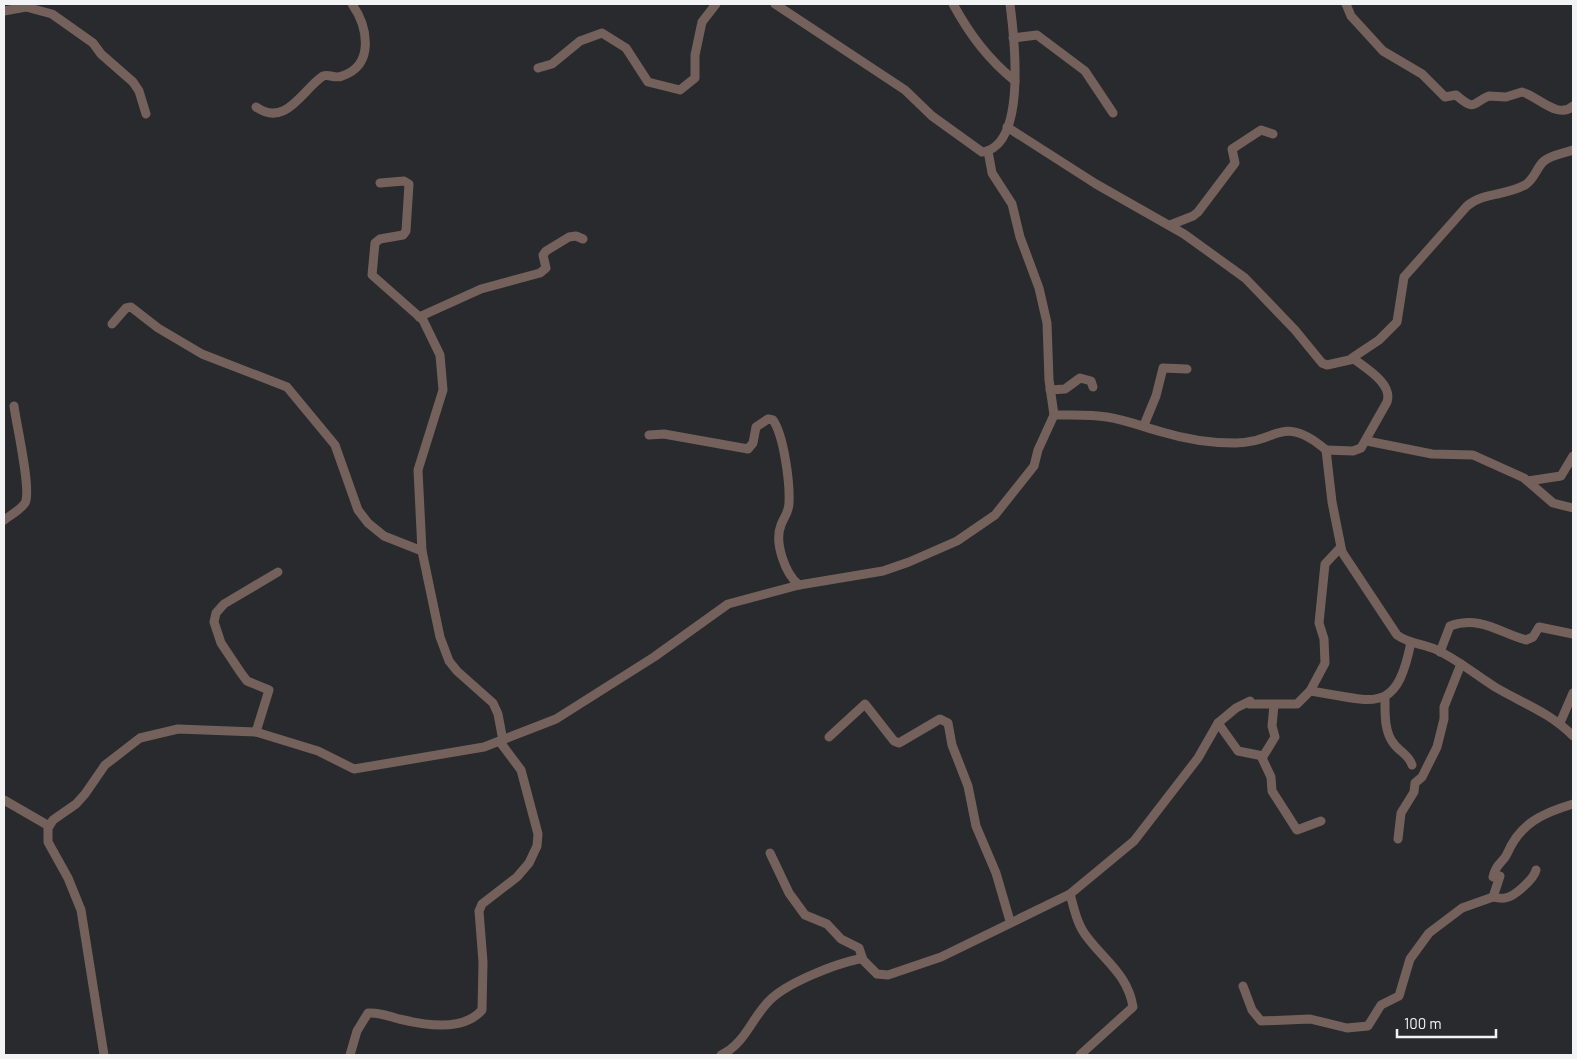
<svg xmlns="http://www.w3.org/2000/svg" width="1577" height="1059" viewBox="0 0 1577 1059" font-family="Barlow,sans-serif">
<style>
.lines{fill:none;stroke-linecap:round;stroke-linejoin:round}
.minor{stroke:#75615b;stroke-width:9}
</style>
<rect width="100%" height="100%" fill="#292a2d"/>
<g class="lines">
<g class="minor">
<path d="M775,4L905,90L932,116L982,152C1028,146 1014,35 1010,4"/>
<path d="M953,4C970,35 988,59 1015,81"/>
<path d="M1346,4L1351,16L1383,51L1422,74L1445,97L1456,95C1477,113 1472,102 1489,96L1506,97L1522,92C1538,96 1558,120 1573,106"/>
<path d="M4,11L26,7L52,14L93,43L101,54L133,82L139,91L146,114"/>
<path d="M1013,38L1037,35L1085,71L1113,113"/>
<path d="M538,68L552,64L580,41L602,33L626,48L648,82L680,90L695,78V55L702,22L716,4"/>
<path d="M256,107C286,128 302,90 323,76C330,74 335,79 342,76C375,65 368,27 352,4"/>
<path d="M1007,127L1096,184L1184,234L1245,278L1295,330L1322,363L1327,365L1354,359C1367,369 1393,384 1387,402L1361,448L1353,451L1326,450"/>
<path d="M380,183L404,181L409,184L406,231L403,235L380,239L375,243L372,275L423,320L440,355L443,390L418,470L422,551L440,637L449,661L457,671L493,703L498,714L503,741"/>
<path d="M1170,225L1193,216L1198,212L1235,163L1232,149L1261,130L1273,134"/>
<path d="M419,317L481,289L540,273L546,268L543,255L546,251L569,237L576,236L583,239"/>
<path d="M112,324L126,308L131,307L158,328L202,354L287,387L335,445L358,510L368,523L384,536L422,551"/>
<path d="M1352,358L1379,340L1397,322L1404,277L1467,206C1484,192 1506,196 1525,185C1535,179 1536,168 1544,161C1551,155 1565,153 1573,150"/>
<path d="M1050,390L1065,389L1080,378L1091,381L1093,387"/>
<path d="M1054,415C1071,415 1090,414 1107,417C1126,420 1144,427 1162,432C1185,439 1210,443 1234,443C1276,444 1282,412 1326,450L1332,502L1342,552L1397,635C1409,644 1424,644 1437,650C1458,660 1476,675 1495,687C1522,703 1551,713 1573,736"/>
<path d="M1144,425L1156,396L1163,368L1187,369"/>
<path d="M649,435L664,434L748,449L753,443L756,427L768,419L773,420C784,436 790,483 789,503C789,512 784,517 781,525C774,542 785,574 799,585"/>
<path d="M1367,441L1432,454L1473,455L1524,478L1553,503L1573,508"/>
<path d="M1528,481L1561,476L1573,456"/>
<path d="M4,520C11,515 20,510 25,503C32,491 16,423 14,406"/>
<path d="M1440,652L1450,626C1480,615 1500,633 1526,640L1533,637L1539,627L1573,634"/>
<path d="M1310,691L1325,663L1324,639L1319,623L1325,564L1340,548"/>
<path d="M1385,698C1385,713 1384,732 1394,744C1400,752 1409,755 1412,765"/>
<path d="M1274,705L1272,726L1275,737L1262,758L1271,777L1272,791L1297,830L1321,821"/>
<path d="M1218,723L1238,751L1263,756"/>
<path d="M1560,723L1573,693"/>
<path d="M256,732L269,690L247,681L241,673L221,643L214,622L216,613L224,604L278,572"/>
<path d="M829,737L865,704L894,741L899,743L940,719L948,723L952,745L968,786L976,826L996,873L1010,921"/>
<path d="M4,800L49,826"/>
<path d="M1398,839L1401,813L1414,792L1415,783L1422,777L1437,747L1444,719V707L1461,664"/>
<path d="M770,853L789,893L805,915L827,924L841,939L859,948L863,960"/>
<path d="M1070,894C1074,908 1077,925 1087,937C1105,961 1128,975 1133,1007L1080,1055"/>
<path d="M1493,897C1497,898 1501,899 1505,898C1514,897 1534,879 1536,870"/>
<path d="M1243,986L1252,1010L1261,1021L1310,1019L1347,1028L1368,1026L1381,1005L1399,996L1410,959L1429,933L1462,908L1493,897L1500,876L1493,877C1496,863 1503,863 1507,854C1520,823 1543,813 1573,804"/>
<path d="M104,1055L81,910L68,878L48,842V828L53,820L76,804L85,794L105,765L140,738L178,729L256,732L318,751L354,769L484,747L556,719L654,657L728,604L799,585L883,571L909,562L957,541L995,515L1034,466L1038,450L1054,415L1049,380L1047,323L1039,288L1020,237L1012,204L992,173L988,151"/>
<path d="M350,1055L357,1031L368,1013C379,1012 388,1016 399,1019C424,1025 463,1032 482,1010L483,962L479,911L482,904L517,877L529,863L537,846L538,834L521,770L500,742"/>
<path d="M721,1055C745,1044 751,1019 769,1001C786,983 835,964 859,959L863,960L877,974L888,975L941,957L1070,894L1134,841L1198,758L1218,723L1236,708L1250,701L1249,704H1297L1310,691C1373,700 1396,718 1411,642"/>
</g>
</g>
<rect width="1577" height="1059" fill="none" stroke="#f2f3f5" stroke-width="10"/>
<path d="M1397 1029v8h99v-8" fill="none" stroke="#f2f3f5" stroke-width="2.5"/>
<text x="1404" y="1029" font-size="15" fill="#f2f3f5" stroke="#292a2d" stroke-width="4" paint-order="stroke">100 m</text>
</svg>
